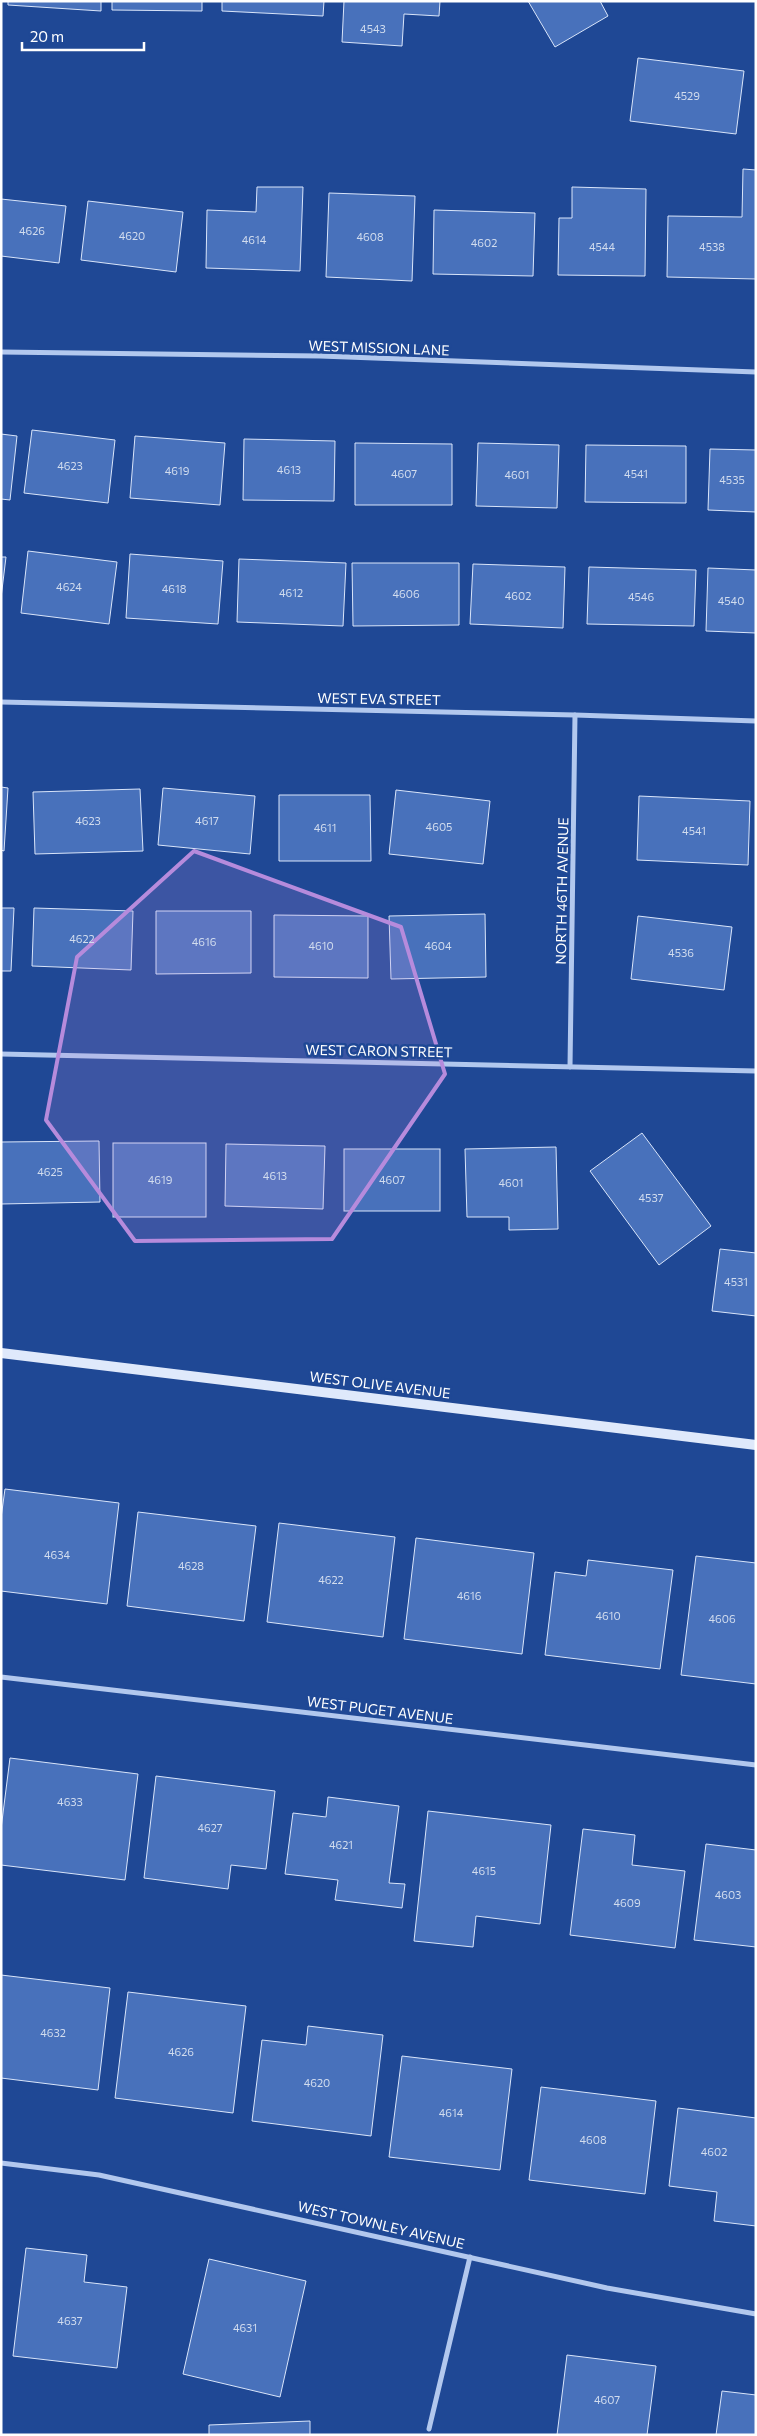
<svg xmlns="http://www.w3.org/2000/svg" width="757" height="2436" viewBox="0 0 757 2436" font-family="Commissioner,sans-serif">
<style>
.building{fill:#4871bb;stroke:#d9e5fa}
.lines{fill:none;stroke-linecap:round;stroke-linejoin:round}
.street{stroke:#b2c8ee;stroke-width:5}
.secondary{stroke:#dfe9fb;stroke-width:10}
.marked{fill:#b68bdc;fill-opacity:0.2;stroke:#b68bdc;stroke-width:4;stroke-linejoin:round}
.labels{text-anchor:middle;stroke-width:5;stroke-linejoin:round;paint-order:stroke}
.number-label{font-size:11px;fill:#d1dcee}
.street-label{font-size:14px;fill:#fff;stroke:#1f4895}
</style>
<rect width="100%" height="100%" fill="#1f4895"/>
<g class="building">
<path d="M8,1H101V11L8,5Z"/>
<path d="M112,1H202V11L112,10Z"/>
<path d="M222,1H324L323,16L222,11Z"/>
<path d="M344,1H440L439,16L404,14L402,46L342,42Z"/>
<path d="M528,1H600L608,16L555,47Z"/>
<path d="M638,58L744,71L736,134L630,121Z"/>
<path d="M743,169L756,170V279L667,277L668,216L742,217Z"/>
<path d="M257,187H303L300,271L206,268L207,210L256,212Z"/>
<path d="M572,187L646,189L645,276L558,275L559,218H572Z"/>
<path d="M329,193L415,196L412,281L326,277Z"/>
<path d="M1,199L66,206L59,263L1,256Z"/>
<path d="M88,201L183,212L176,272L81,260Z"/>
<path d="M434,210L535,213L533,276L433,274Z"/>
<path d="M32,430L115,440L108,503L24,493Z"/>
<path d="M1,434L17,436L10,500L1,499Z"/>
<path d="M135,436L225,443L220,505L130,498Z"/>
<path d="M244,439L335,441L334,501L243,500Z"/>
<path d="M355,443L452,444V505H355Z"/>
<path d="M478,443L559,445L557,508L476,506Z"/>
<path d="M586,445L686,446V503L585,502Z"/>
<path d="M710,449L756,450V512L708,510Z"/>
<path d="M28,551L117,562L109,624L21,613Z"/>
<path d="M130,554L223,561L218,624L126,618Z"/>
<path d="M1,557H6L1,598Z"/>
<path d="M239,559L346,563L343,626L237,622Z"/>
<path d="M352,563H459V625L353,626Z"/>
<path d="M473,564L565,567L563,628L470,624Z"/>
<path d="M589,567L696,570L694,626L587,624Z"/>
<path d="M708,568L756,570V633L706,631Z"/>
<path d="M1,787L8,788L4,851L1,850Z"/>
<path d="M163,788L255,796L250,854L158,845Z"/>
<path d="M140,789L143,851L35,854L33,792Z"/>
<path d="M396,790L490,801L483,864L389,854Z"/>
<path d="M279,795H370L371,861H279Z"/>
<path d="M639,796L750,801L748,865L637,860Z"/>
<path d="M1,908H14L11,971H1Z"/>
<path d="M34,908L133,911L131,970L32,966Z"/>
<path d="M156,911H251V973L156,974Z"/>
<path d="M485,914L486,977L391,979L389,916Z"/>
<path d="M274,915L368,916V978L274,977Z"/>
<path d="M638,916L732,927L724,990L631,979Z"/>
<path d="M642,1133L711,1226L659,1265L590,1171Z"/>
<path d="M99,1141L100,1202L1,1204V1142Z"/>
<rect x="113" y="1143" width="93" height="74"/>
<path d="M226,1144L325,1146L323,1209L225,1206Z"/>
<path d="M556,1147L558,1229L509,1230V1217H467L465,1149Z"/>
<rect x="344" y="1149" width="96" height="62"/>
<path d="M720,1249L756,1253V1316L712,1311Z"/>
<path d="M5,1489L119,1503L107,1604L1,1591V1518Z"/>
<path d="M138,1512L256,1526L244,1621L127,1606Z"/>
<path d="M279,1523L395,1537L383,1637L267,1622Z"/>
<path d="M416,1538L534,1553L522,1654L404,1639Z"/>
<path d="M696,1556L756,1563V1684L681,1675Z"/>
<path d="M588,1560L673,1570L660,1669L545,1655L555,1572L586,1576Z"/>
<path d="M10,1758L138,1774L125,1880L1,1865V1829Z"/>
<path d="M156,1776L275,1791L266,1869L231,1865L228,1889L144,1878Z"/>
<path d="M328,1797L399,1806L389,1883L405,1884L402,1908L335,1900L338,1880L285,1874L293,1813L326,1817Z"/>
<path d="M428,1811L551,1825L540,1924L476,1916L473,1947L414,1941Z"/>
<path d="M583,1829L635,1835L632,1865L685,1871L675,1948L570,1935Z"/>
<path d="M706,1844L756,1850V1947L694,1940Z"/>
<path d="M1,1975L110,1988L98,2090L1,2078Z"/>
<path d="M128,1992L246,2006L233,2113L115,2098Z"/>
<path d="M308,2026L383,2035L371,2136L252,2121L262,2040L306,2045Z"/>
<path d="M402,2056L512,2069L500,2170L389,2157Z"/>
<path d="M541,2087L656,2101L645,2194L529,2180Z"/>
<path d="M678,2108L756,2118V2226L714,2221L717,2192L669,2186Z"/>
<path d="M26,2248L87,2255L84,2282L127,2287L117,2368L13,2356Z"/>
<path d="M209,2259L306,2281L280,2397L183,2374Z"/>
<path d="M567,2355L656,2366L647,2435H557Z"/>
<path d="M722,2391L756,2395V2435H716Z"/>
<path d="M310,2421V2435H209V2425Z"/>
</g>
<g class="lines">
<g class="street">
<path d="M1,352L320,356L756,372"/>
<path d="M1,702L575,715L756,721"/>
<path d="M1,1054L756,1071"/>
<path d="M570,1067L575,715"/>
<path d="M1,1677L756,1765"/>
<path d="M1,2163L99,2175L607,2288L756,2314"/>
<path d="M429,2429L470,2257"/>
</g>
<path class="secondary" d="M1,1353L756,1445"/>
</g>
<path class="marked" d="M194,851L401,927L445,1074L332,1239L135,1241L46,1120L77,957Z"/>
<g class="labels">
<g class="number-label">
<text x="373" y="33">4543</text>
<text x="687" y="100">4529</text>
<text x="32" y="235">4626</text>
<text x="132" y="240">4620</text>
<text x="370" y="241">4608</text>
<text x="254" y="244">4614</text>
<text x="484" y="247">4602</text>
<text x="602" y="251">4544</text>
<text x="712" y="251">4538</text>
<text x="70" y="470">4623</text>
<text x="289" y="474">4613</text>
<text x="177" y="475">4619</text>
<text x="404" y="478">4607</text>
<text x="636" y="478">4541</text>
<text x="517" y="479">4601</text>
<text x="732" y="484">4535</text>
<text x="69" y="591">4624</text>
<text x="174" y="593">4618</text>
<text x="291" y="597">4612</text>
<text x="406" y="598">4606</text>
<text x="518" y="600">4602</text>
<text x="641" y="601">4546</text>
<text x="731" y="605">4540</text>
<text x="88" y="825">4623</text>
<text x="207" y="825">4617</text>
<text x="439" y="831">4605</text>
<text x="325" y="832">4611</text>
<text x="694" y="835">4541</text>
<text x="82" y="943">4622</text>
<text x="204" y="946">4616</text>
<text x="321" y="950">4610</text>
<text x="438" y="950">4604</text>
<text x="681" y="957">4536</text>
<text x="50" y="1176">4625</text>
<text x="275" y="1180">4613</text>
<text x="160" y="1184">4619</text>
<text x="392" y="1184">4607</text>
<text x="511" y="1187">4601</text>
<text x="651" y="1202">4537</text>
<text x="736" y="1286">4531</text>
<text x="57" y="1559">4634</text>
<text x="191" y="1570">4628</text>
<text x="331" y="1584">4622</text>
<text x="469" y="1600">4616</text>
<text x="608" y="1620">4610</text>
<text x="722" y="1623">4606</text>
<text x="70" y="1806">4633</text>
<text x="210" y="1832">4627</text>
<text x="341" y="1849">4621</text>
<text x="484" y="1875">4615</text>
<text x="728" y="1899">4603</text>
<text x="627" y="1907">4609</text>
<text x="53" y="2037">4632</text>
<text x="181" y="2056">4626</text>
<text x="317" y="2087">4620</text>
<text x="451" y="2117">4614</text>
<text x="593" y="2144">4608</text>
<text x="714" y="2156">4602</text>
<text x="70" y="2325">4637</text>
<text x="245" y="2332">4631</text>
<text x="607" y="2404">4607</text>
</g>
<g class="street-label">
<text transform="translate(379 348) rotate(2)" y="5">WEST MISSION LANE</text>
<text transform="translate(379 699) rotate(1)" y="5">WEST EVA STREET</text>
<text transform="translate(562 891) rotate(-89)" y="5">NORTH 46TH AVENUE</text>
<text transform="translate(379 1051) rotate(1)" y="5">WEST CARON STREET</text>
<text transform="translate(380 1385) rotate(7)" y="5">WEST OLIVE AVENUE</text>
<text transform="translate(380 1710) rotate(7)" y="5">WEST PUGET AVENUE</text>
<text transform="translate(381 2225) rotate(13)" y="5">WEST TOWNLEY AVENUE</text>
</g>
</g>
<rect width="757" height="2436" fill="none" stroke="#ffffff" stroke-width="5"/>
<path d="M22 42v8h122v-8" fill="none" stroke="#ffffff" stroke-width="2.5"/>
<text x="30" y="42" font-size="15" fill="#ffffff" stroke="#1f4895" stroke-width="4" paint-order="stroke">20 m</text>
</svg>
